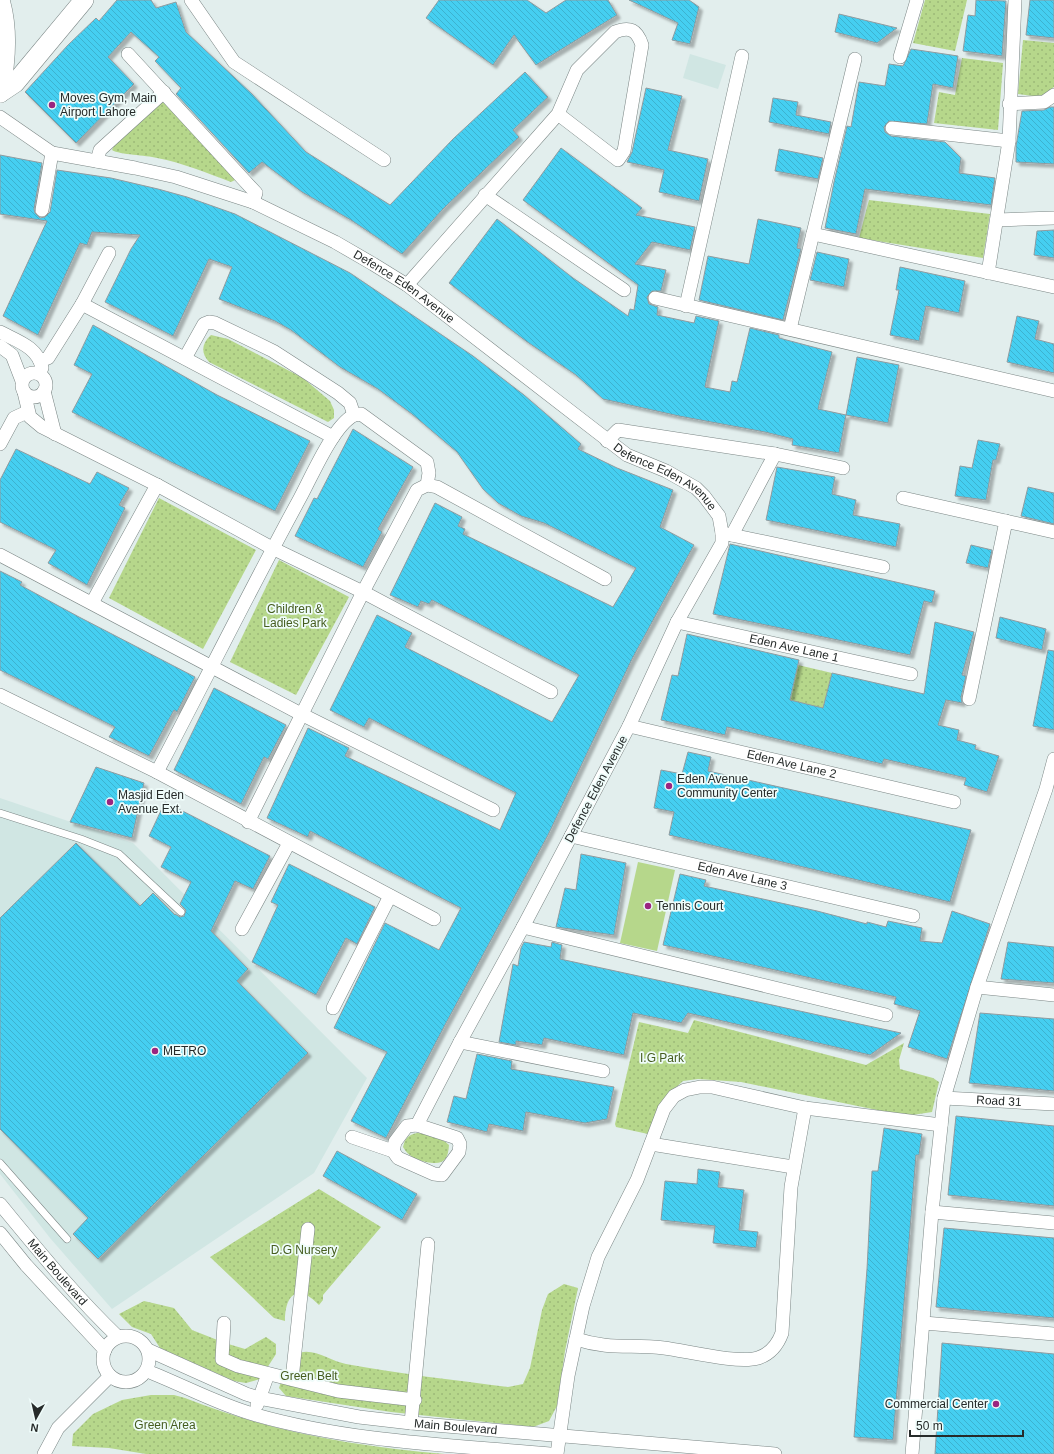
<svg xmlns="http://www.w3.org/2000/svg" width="1054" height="1454" viewBox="0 0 1054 1454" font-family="Arial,sans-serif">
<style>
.built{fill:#d0e6e3}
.grass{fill:url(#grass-dots)}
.pitch{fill:#b6d78b}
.building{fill:url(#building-back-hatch);stroke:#909b9f;filter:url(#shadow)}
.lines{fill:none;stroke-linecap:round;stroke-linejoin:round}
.service-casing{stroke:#7b8685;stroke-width:8}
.minor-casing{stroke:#7b8685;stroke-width:14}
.secondary-casing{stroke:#7b8685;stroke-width:20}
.service{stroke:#fff;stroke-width:7}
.minor{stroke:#fff;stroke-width:13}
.secondary{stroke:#fff;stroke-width:19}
.poi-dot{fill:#9a2580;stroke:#effcfa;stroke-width:1.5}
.labels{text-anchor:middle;stroke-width:3.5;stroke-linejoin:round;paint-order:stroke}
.poi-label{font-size:12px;fill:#262b2a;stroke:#effcfa;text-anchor:start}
.street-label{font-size:12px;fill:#262b2a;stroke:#effcfa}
.park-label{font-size:12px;fill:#465d1f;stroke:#effcfa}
</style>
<defs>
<pattern id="grass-dots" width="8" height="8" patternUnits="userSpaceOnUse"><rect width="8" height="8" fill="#b6d78b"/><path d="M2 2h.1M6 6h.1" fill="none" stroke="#9cb978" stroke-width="1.8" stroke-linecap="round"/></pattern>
<pattern id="building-back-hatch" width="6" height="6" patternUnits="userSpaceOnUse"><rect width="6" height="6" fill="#45cff1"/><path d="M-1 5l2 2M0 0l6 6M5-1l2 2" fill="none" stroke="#3cb2cf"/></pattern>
<filter id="shadow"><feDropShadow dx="3.5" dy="3.5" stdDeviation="1" flood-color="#0004"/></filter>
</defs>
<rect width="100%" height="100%" fill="#e2eeed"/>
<g class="built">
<path d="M690,54L726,65L718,89L683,78Z"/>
<path d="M0,798L133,843L367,1078L314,1173L112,1309L50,1238L0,1174Z"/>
</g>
<g class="grass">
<path d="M925,0H967L955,51L913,43Z"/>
<path d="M1023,40L1054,43V87L1040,97L1018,94Z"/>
<path d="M962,58L1003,63L998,130L934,123L939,92L955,95Z"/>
<path d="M162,101L236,175L235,180L231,182C207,173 183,163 157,158C146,155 120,155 112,150L114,145Z"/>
<path d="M869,200L990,214L983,258L859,238Z"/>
<path d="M211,335L228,339L303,378L330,401L334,410V418L328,422L209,362C201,353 201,344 211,335Z"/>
<path d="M159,498L256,550L203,649L109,598Z"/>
<path d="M279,560L349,597L296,695L230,662Z"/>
<path d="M798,665L832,673L823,708L790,700Z"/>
<path d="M694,1020L866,1065L904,1043L899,1060L900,1069L933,1078L939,1082L932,1112L906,1116L741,1082L698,1079L683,1081L671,1092L648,1134L616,1127L615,1124L639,1022L688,1033Z"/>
<path d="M417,1133C428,1133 441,1137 449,1145C448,1162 442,1165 426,1162C415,1159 409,1157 403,1147C405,1138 408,1135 417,1133Z"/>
<path d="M319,1189L381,1227L323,1295V1300L319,1305C298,1283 285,1294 285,1321L274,1318L210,1257Z"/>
<path d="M564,1284L578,1288L565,1351L557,1406L549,1421L533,1427L391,1412L286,1396L279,1388C283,1378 287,1359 297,1354C311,1346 331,1361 346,1364C400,1374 454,1380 508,1387L523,1384L530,1368L542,1310L548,1294Z"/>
<path d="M144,1301L174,1308L192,1330L225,1343L245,1349L266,1337L276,1344V1354L260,1379L246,1383L234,1381L160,1348L151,1334L132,1327L119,1314Z"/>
<path d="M151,1395H174L185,1398C271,1432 353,1446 445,1454H146L109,1448L72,1446L73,1434L93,1414L122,1400Z"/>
</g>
<path class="pitch" d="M638,862L675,870L657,951L620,943Z"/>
<g class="building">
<path d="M117,0H151L156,8L176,2L186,32L252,94L306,152L390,205L453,139L525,72L548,97L513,130L519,137L444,208L402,254L351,220L302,192L262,162L249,173L176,94L181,88L155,61L159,57L131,32L108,57L134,84L76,143L25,92L68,45L96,18L99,21Z"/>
<path d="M439,0H527L546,13L566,0H608L617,15L536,65L514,35L493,65L426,18Z"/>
<path d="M629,0H689L699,7L690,44L672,40L678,23Z"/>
<path d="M976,0L1006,1L1002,56L963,51L968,15L975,16Z"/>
<path d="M1030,0H1054V38L1026,35Z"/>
<path d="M839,14L897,28L877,43L835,32Z"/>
<path d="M911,49L958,56L953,88L933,84L927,124L889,121L884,127L885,132L891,136L945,142L961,158L959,173L995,178L991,205L865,189L856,234L825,228L834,182L847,126L851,127L859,82L885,86L889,64L903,66Z"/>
<path d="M646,88L682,96L668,150L708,159L699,201L659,192L664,170L627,162L632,152Z"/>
<path d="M773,98L798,102L796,115L831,122L829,134L769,122Z"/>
<path d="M1050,107H1054V164L1016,162V146L1022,111L1044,110Z"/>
<path d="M561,148L642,208L636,215L695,227L690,250L652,242L635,264L666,270L661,291H652L647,297L649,304L658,307L657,315L694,323L696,316L719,321L705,387L730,392L732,381L737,382L750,328L779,335V338L832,352L818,409L846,415L839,453L792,445L793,439L765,432L679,416L603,399L576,375L526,341L449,283L497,219L573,278L628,316L630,309L634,310L638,285L523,200Z"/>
<path d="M779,149L823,158L818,179L775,171Z"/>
<path d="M0,155L42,163L34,209L35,213L40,218L45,217L50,212L57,170L111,178L158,189L187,197L235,214L350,273L473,356L524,395L581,444L578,449L617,468L673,490L660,527L694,545L632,659L548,835L446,1023L386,1138L351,1121L387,1052L334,1028L385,923L439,950L461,908L310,831L308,837L267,818L308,728L349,748L345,756L500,830L516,793L369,718L364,727L330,710L377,615L412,633L405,647L552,722L579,675L432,600L429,604L421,601L418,607L390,595L435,503L462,517L458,526L465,529L463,534L613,607L636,568L544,523L521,516L498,503L483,489L457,452L412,414L378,389L340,367L291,330L275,321L219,299L232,267L209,259L173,336L105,302L131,249L140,235L92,232L87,245L80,243L38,335L3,316L47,221L0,214Z"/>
<path d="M758,219L801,228L797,248L801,249L783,320L699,300L708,256L749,264Z"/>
<path d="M1054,230V258L1034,255L1037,231Z"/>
<path d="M817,252L849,259L844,287L810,280Z"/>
<path d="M900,267L965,281L959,313L926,306L919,341L890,335L899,290H896Z"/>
<path d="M1017,316L1039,321L1035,339L1054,344V373L1007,362Z"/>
<path d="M93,325L217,395L310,441L275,511L171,462L72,412L92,374L74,365Z"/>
<path d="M857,357L899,365L888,423L846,415Z"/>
<path d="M353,429L413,467L378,529L382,532L363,567L295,536L314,498L317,499Z"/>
<path d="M978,440L1000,444L996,460H993L986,500L955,496L960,466L972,468Z"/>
<path d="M16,449L90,484L97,472L129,488L119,505L125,508L87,585L48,563L56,550L0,522V480Z"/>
<path d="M777,467L835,477L832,494L856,500L853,515L900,524L896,547L766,520Z"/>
<path d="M1028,487L1054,493V524L1021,516Z"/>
<path d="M730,544L935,591L932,603L924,601L910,655L713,614Z"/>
<path d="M971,545L992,550L988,568L966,563Z"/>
<path d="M0,571L22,582L20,585L79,617L195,677L177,712L174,710L149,756L109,737L115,727L0,670Z"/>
<path d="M1000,617L1046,629L1042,650L996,638Z"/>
<path d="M935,622L974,632L962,675L966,676L961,697L962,703L946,700L938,725L959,730L957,740L976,745L975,749L999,756L987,792L964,785L966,778L884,759L882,764L727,727L725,735L661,720L672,675L678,676L687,634L799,660L790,700L823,708L832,673L924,694Z"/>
<path d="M1048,650L1054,651V730L1033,726Z"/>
<path d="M214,688L286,725L268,759L264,757L241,804L174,770Z"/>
<path d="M688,752L711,757L708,771L971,830L950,902L669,835L674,812L654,808L661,770L682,774Z"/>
<path d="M96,767L144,783L132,838L70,822Z"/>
<path d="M165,802L270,856L253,889L235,881L211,931L248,969L237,981L308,1053L98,1259L73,1234L88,1218L0,1129V918L76,843L140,906L153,893L175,915V914L180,917L184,916L186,910L180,904L191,882L161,867L171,847L149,836Z"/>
<path d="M581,854L626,863L614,935L556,927L565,888L576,890Z"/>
<path d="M289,864L375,907L357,944L346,938L316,995L252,962L278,905L271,902Z"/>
<path d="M680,874L706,880L704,886L817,911L867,924V922L886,927L888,921L922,928L920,941L942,943L952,911L990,924L947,1059L908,1047L920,1011L894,1004L896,997L663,945Z"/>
<path d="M524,942L551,947L552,942L562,945L560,959L901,1033L870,1055L688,1013L681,1023L633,1013L624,1055L544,1038L542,1045L516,1041V1045L499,1042L513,964L518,966L521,948Z"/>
<path d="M1008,942L1054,947V983L1001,979Z"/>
<path d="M980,1013L1054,1019V1091L969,1083Z"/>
<path d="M477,1054L512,1061L511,1069L614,1087L607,1119L585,1123L526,1112L523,1131L489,1124L487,1132L447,1122L454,1096L466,1099Z"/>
<path d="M956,1116L1054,1126V1206L948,1195Z"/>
<path d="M884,1128L922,1134L919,1155H916L893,1440L854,1437L867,1269L872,1171H878Z"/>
<path d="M337,1151L417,1194L402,1220L323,1176Z"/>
<path d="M698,1169L720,1172L718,1187L744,1190L739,1230L758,1232L756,1248L713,1243L715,1226L661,1220L665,1181L697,1184Z"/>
<path d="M944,1228L1054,1238V1318L936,1307Z"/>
<path d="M942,1343L1054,1354V1454H935Z"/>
</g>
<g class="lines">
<defs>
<g id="service">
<path d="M0,813L81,839L119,854L181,912"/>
<path d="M0,1163L67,1239"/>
</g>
<g id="minor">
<path d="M191,0L234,62L384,160"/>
<path d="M128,54L256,193L253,202"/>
<path d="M900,57L917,0"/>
<path d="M1009,104L1044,102L1054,95"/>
<path id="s1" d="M0,117L52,153L135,168L176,177L253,202L335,242L373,264L407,285L627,455L666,471L696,488L704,496L719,516L722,533V543L677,622L629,726L523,927L460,1042L417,1125L407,1126L395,1142L393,1151"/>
<path d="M892,128L1009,141"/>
<path d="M97,161L100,150L164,92"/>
<path d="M485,195L624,290"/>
<path d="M42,210L52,153"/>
<path d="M997,220L1054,218"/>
<path d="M813,234L1054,287"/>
<path d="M988,273L1009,141L1015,0"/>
<path d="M407,285L558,114L577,70L615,32C630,26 637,30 642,45L624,151L618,160L558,114"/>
<path d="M655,298L1054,391"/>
<path d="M82,304L333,437"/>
<path d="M686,306L742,56"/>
<path d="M790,329L855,59"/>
<path d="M0,332C17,341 38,347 42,368"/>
<path d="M0,346L12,355L22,381"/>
<path d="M185,358L204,324L209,322L215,323L273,351L338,393L350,403L354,415L361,414L427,462L429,473L427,485L417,490L363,592L248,822"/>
<path d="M40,361L48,358L82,304L109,253"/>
<circle cx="34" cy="385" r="12"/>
<path d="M44,391L55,434"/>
<path d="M24,392L30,417L42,427L157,485L272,548L363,592L551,692"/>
<path d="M607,441L618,430L775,454L843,468"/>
<path d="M0,444L14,418L27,412"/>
<path d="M427,485L437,487L605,579"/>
<path d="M903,498L1054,532"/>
<path d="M722,533L883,567"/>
<path d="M732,535L775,454"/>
<path d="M0,555L301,714L493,810"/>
<path d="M92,603L157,485"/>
<path id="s2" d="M677,622L911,674"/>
<path d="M0,695L157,772L434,919"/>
<path d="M969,699L1006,521"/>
<path id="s3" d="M629,726L954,802"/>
<path d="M157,772C205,681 251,588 300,498C312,476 333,426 354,415"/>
<path id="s4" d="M571,836L913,916"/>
<path d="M523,927L886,1015"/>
<path d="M242,929L289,843"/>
<path d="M977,987L1054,995"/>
<path d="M333,1008L390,896"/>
<path d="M460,1042L603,1071"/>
<path id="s5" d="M944,1098L1054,1104"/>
<path d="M352,1137L393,1151L398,1158L434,1174L442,1175L459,1152L460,1144L457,1138L417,1125"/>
<path d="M651,1144L793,1167"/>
<path id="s6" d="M0,1204C38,1250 75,1296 118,1337"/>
<path d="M932,1212L1054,1223"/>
<path d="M0,1233L26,1265L105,1350"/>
<path d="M224,1323L222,1359L238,1366L338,1391L415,1400"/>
<path d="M924,1323L1054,1334"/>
<circle cx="126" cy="1359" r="23"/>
<path d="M576,1339C610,1350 631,1344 664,1348C687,1351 738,1364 758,1358C770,1354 778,1344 782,1333L791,1187L805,1108"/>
<path id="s7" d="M148,1350L246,1394L259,1398L359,1417L411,1423L775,1454"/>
<path d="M147,1371C183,1385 219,1405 256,1415C351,1442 452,1445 550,1454"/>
<path d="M292,1379L308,1229"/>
<path d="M257,1405L268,1374"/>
<path d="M411,1423L428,1244"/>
<path d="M44,1454L58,1428L110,1376"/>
<path d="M557,1454L568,1376L583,1306L598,1257L637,1180L664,1109L674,1096L685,1090L700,1087H712L805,1108L941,1125"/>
<path d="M912,1454L932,1212L944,1098L977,987L1046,789L1054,759"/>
</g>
<g id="secondary">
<path d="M0,93L15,83L84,0"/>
<path d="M0,93C6,63 9,30 0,0"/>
</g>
</defs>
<use href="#service" class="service-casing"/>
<use href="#minor" class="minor-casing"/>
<use href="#secondary" class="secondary-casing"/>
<use href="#service" class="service"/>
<use href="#minor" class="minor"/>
<use href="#secondary" class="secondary"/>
</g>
<g class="poi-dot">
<circle cx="52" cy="105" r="4"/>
<circle cx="669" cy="786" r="4"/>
<circle cx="110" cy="802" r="4"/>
<circle cx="648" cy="906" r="4"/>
<circle cx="155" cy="1051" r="4"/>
<circle cx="996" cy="1404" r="4"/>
</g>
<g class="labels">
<g class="poi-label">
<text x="60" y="102">Moves Gym, Main<tspan x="60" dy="14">Airport Lahore</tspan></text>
<text x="677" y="783">Eden Avenue<tspan x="677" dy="14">Community Center</tspan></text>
<text x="118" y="799">Masjid Eden<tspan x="118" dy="14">Avenue Ext.</tspan></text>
<text x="656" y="910">Tennis Court</text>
<text x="163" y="1055">METRO</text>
<text x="988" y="1408" text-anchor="end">Commercial Center</text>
</g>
<g class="street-label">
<text dy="4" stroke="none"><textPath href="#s1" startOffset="444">Defence Eden Avenue</textPath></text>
<text dy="4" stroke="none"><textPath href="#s1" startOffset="768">Defence Eden Avenue</textPath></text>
<text dy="4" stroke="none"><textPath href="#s2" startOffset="120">Eden Ave Lane 1</textPath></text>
<text dy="4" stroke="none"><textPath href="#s3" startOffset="167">Eden Ave Lane 2</textPath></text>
<text transform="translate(596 789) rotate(-62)" y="4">Defence Eden Avenue</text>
<text dy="4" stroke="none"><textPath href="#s4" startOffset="176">Eden Ave Lane 3</textPath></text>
<text dy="4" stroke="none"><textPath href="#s5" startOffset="55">Road 31</textPath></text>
<text dy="4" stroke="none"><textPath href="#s6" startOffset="89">Main Boulevard</textPath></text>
<text dy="4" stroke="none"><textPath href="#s7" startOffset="320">Main Boulevard</textPath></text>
</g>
<g class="park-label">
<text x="295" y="613">Children &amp;<tspan x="295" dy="14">Ladies Park</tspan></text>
<text x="662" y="1062">I.G Park</text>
<text x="304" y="1254">D.G Nursery</text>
<text x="309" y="1380">Green Belt</text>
<text x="165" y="1429">Green Area</text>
</g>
</g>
<g transform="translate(36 1418) rotate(188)" stroke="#effcfa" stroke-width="3" paint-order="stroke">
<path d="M0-3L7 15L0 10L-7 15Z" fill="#262b2a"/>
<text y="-6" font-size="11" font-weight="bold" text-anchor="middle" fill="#262b2a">N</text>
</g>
<path d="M910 1430v6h113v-6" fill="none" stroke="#262b2a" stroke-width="2"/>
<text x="916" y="1430" font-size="12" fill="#262b2a" stroke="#effcfa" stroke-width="3" paint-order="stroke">50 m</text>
</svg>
